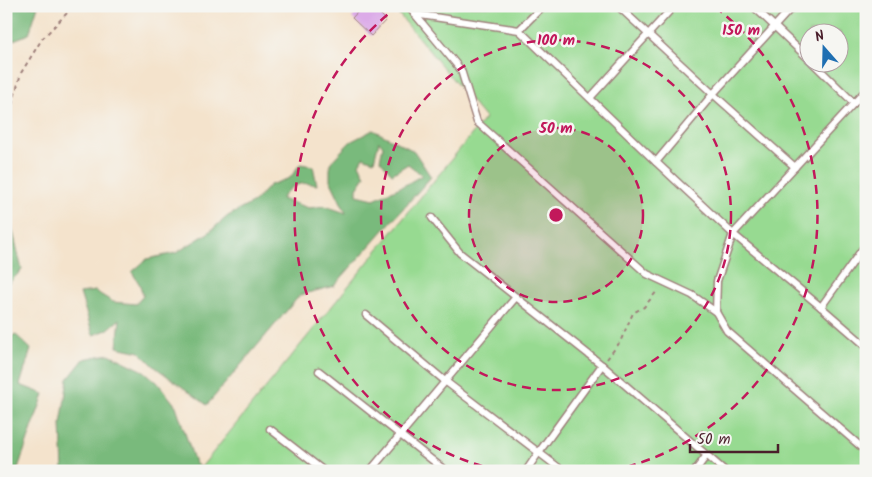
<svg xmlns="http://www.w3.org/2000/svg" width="872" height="477" viewBox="0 0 872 477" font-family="Kalam,sans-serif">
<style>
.green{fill:#97da91;stroke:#707c5e;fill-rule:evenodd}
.forest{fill:#79ba7b;stroke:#626c53;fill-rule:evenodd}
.building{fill:#dcabe8}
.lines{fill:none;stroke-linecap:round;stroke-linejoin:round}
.lane-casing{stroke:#9f817c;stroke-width:9}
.path{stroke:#9f817c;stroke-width:2;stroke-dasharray:4 4;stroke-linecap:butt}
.lane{stroke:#fff;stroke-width:6}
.ring{fill:none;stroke:#c2185b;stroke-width:2.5;stroke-dasharray:9 6}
.centre{fill:#c2185b;stroke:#f6f6f2;stroke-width:2.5}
.ring-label{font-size:15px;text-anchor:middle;font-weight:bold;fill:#c2185b;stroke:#f6f6f2;stroke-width:5;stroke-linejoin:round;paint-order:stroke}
</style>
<rect width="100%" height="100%" fill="#f6f6f2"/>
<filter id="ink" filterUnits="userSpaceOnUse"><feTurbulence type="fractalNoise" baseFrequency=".02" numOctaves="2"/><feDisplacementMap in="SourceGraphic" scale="10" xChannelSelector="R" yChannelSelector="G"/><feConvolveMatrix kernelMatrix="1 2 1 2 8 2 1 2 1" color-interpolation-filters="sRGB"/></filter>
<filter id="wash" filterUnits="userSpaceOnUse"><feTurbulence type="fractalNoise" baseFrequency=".0096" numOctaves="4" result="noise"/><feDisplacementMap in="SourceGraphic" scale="20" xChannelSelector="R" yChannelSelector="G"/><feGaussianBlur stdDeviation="1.12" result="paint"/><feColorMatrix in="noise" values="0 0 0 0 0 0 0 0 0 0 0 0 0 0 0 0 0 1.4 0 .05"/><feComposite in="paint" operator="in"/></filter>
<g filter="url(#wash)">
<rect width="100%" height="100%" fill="#f4e3cc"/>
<path class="green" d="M392,6H866V471H198L485,118ZM810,32H840V62H810Z"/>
<g class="forest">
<path d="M6,6H38L29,34L6,43Z"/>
<path d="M373,130L414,151L431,177L334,286L300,295L207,405L155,367L140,352L117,347L120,319L107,330L93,335L80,293L95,291L113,302L136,304L143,296L140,285L132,272L147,259L176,253L208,233L228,216L254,202L270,185L290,178L300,164L313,166L317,185C300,181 291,185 281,199L309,208L325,206L346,213L330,180V163L350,142ZM379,141L383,146L380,160L392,174L408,164L422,175L407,184L374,199L357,195V188L365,176L359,164L363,157L374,161Z"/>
<path d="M6,217L10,219L22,270L6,286Z"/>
<path d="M15,334L31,349L20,385L44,394L17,471H6V341Z"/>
<path d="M109,354L144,371L157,382L176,406L195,463L205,471H63L61,424L68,379L84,359Z"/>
</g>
<g id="blocks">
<path class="building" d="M363,6H372L386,20L371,36L352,18Z"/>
</g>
</g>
<g filter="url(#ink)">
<use href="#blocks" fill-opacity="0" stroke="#9f817c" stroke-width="1"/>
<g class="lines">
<defs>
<g id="lane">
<path d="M408,6L461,70L477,122L647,274L692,295L716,312"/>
<path d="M618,6L713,94L795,167"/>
<path d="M753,6L810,60"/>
<path d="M414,14L519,30L656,162L733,234L821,307L866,346"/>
<path d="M519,30L543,6"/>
<path d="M812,62L854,103"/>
<path d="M866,90L733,234L717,281L716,312L727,331L866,451"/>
<path d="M590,98L674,6"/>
<path d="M656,162L713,94L793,6"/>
<path d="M432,218L460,253L516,297"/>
<path d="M821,307L866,244"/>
<path d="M366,315L445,381L563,471"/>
<path d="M319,371L446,471"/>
<path d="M270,429L324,471"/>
<path d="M370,471L516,297L602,365L725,471"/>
<path d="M526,471L539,452L602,365"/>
<path d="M695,471L707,455"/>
</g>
</defs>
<use href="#lane" class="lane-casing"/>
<g class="path">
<path d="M6,127L21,73L42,39L69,11L78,6"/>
<path d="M607,359L620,342L633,313L644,307L658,290"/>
</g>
<use href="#lane" class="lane"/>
</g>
</g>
<circle cx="556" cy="215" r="87" fill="#c2185b" fill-opacity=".12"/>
<g class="ring">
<circle cx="556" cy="215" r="87"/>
<circle cx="556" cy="215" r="175"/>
<path d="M497 470A262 262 0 0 1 397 7M715 7A262 262 0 0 1 615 470"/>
</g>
<circle cx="556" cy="215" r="8" class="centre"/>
<g class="ring-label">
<text x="741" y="35">150 m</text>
<text x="556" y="45">100 m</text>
<text x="556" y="133">50 m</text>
</g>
<rect width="872" height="477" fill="none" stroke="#f6f6f2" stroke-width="25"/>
<g transform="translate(824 48) rotate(340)"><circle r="24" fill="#f6f6f2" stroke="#b1a0a2"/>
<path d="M0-4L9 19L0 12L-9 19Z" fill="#1f6fb2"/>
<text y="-8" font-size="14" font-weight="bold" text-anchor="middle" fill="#4a1f2b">N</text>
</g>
<path d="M690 444v8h88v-8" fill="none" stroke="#4a1f2b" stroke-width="2.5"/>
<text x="697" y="444" font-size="15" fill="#4a1f2b" stroke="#f6f6f2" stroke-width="4" paint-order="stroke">50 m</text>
</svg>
